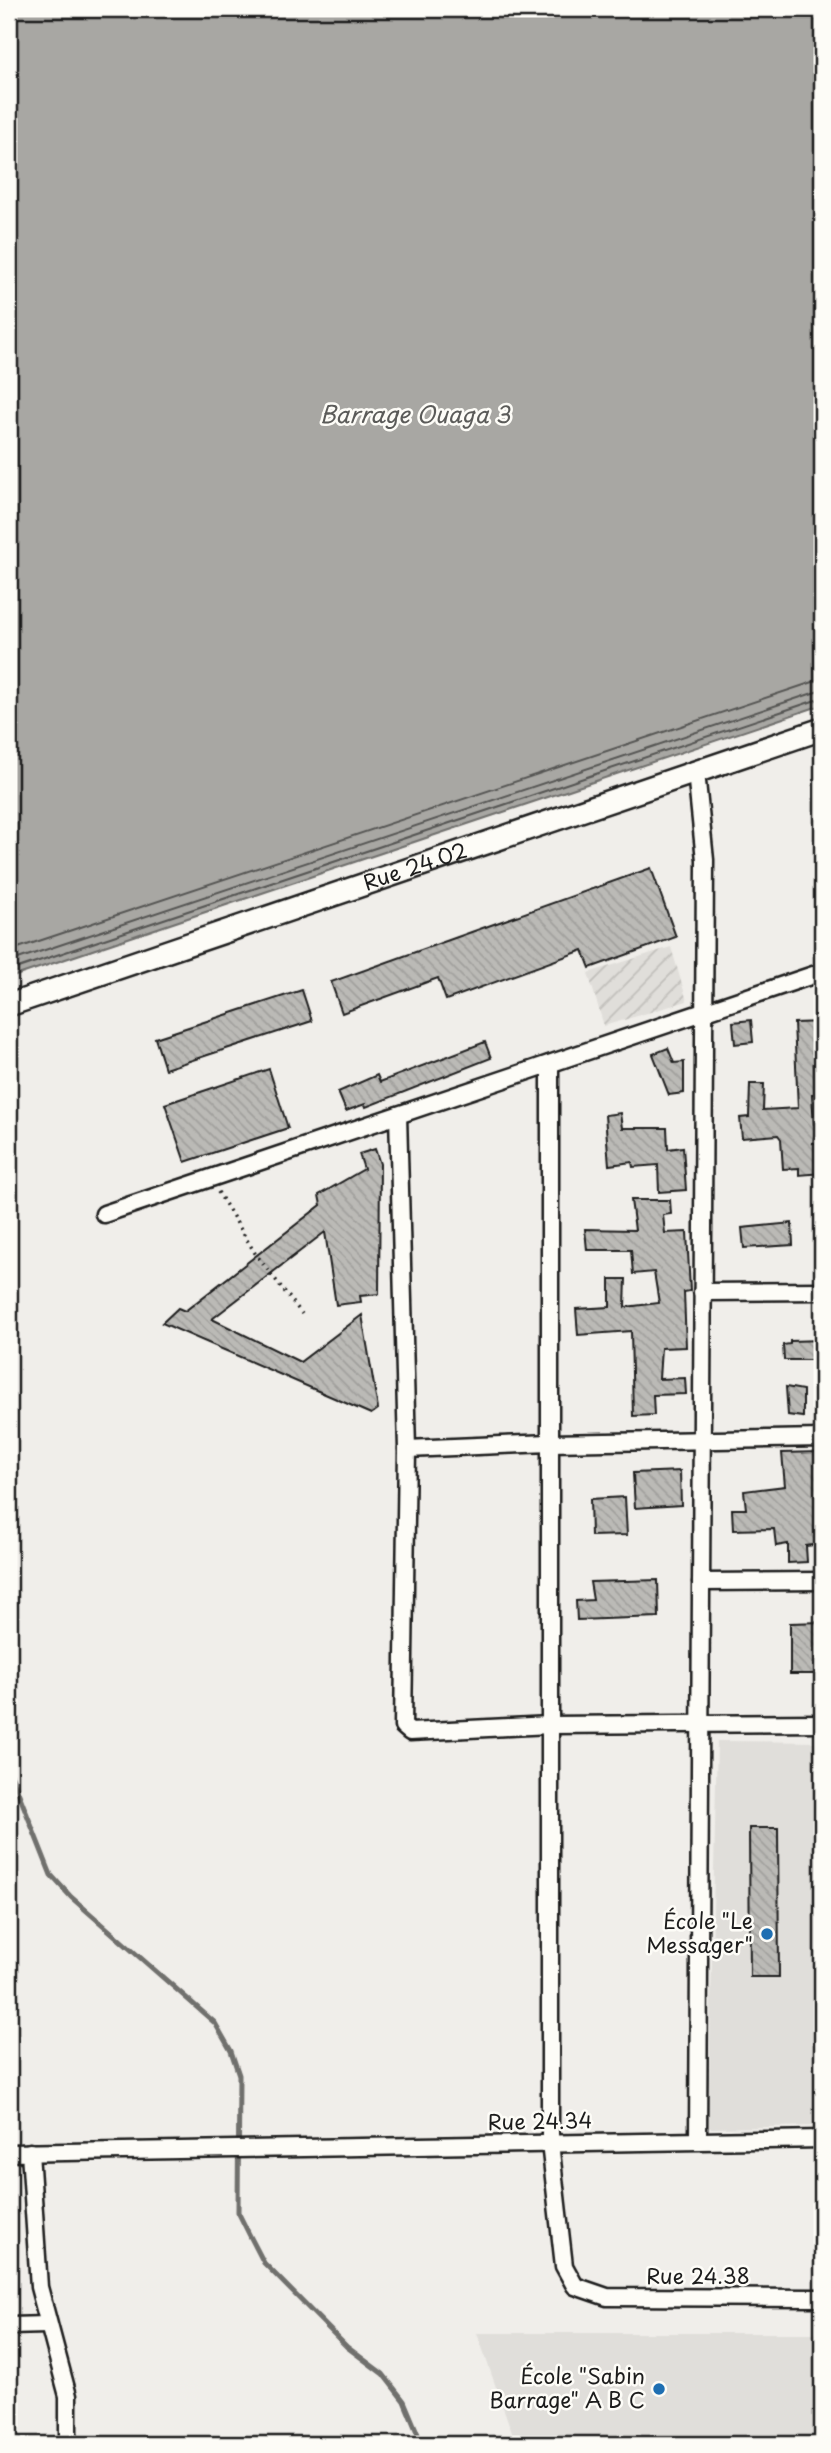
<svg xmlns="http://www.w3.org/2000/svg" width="831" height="2453" viewBox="0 0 831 2453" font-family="'Playpen Sans',sans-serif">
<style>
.built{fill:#e0deda}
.industrial{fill:url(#industrial-furrows)}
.water{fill:#a8a7a3;stroke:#706f6d;stroke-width:2}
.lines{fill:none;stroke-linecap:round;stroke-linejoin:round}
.shore{stroke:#545452;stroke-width:2}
.stream{stroke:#706f6d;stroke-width:5}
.building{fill:url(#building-back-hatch);stroke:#1c1c1c;stroke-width:2}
.street-casing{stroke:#1c1c1c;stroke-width:21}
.secondary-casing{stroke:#1c1c1c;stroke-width:26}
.path{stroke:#1c1c1c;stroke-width:3.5;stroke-dasharray:2 5;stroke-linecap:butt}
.street{stroke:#fdfcf7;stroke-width:16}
.secondary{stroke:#fdfcf7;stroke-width:21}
.poi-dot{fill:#1f6fb2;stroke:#fdfcf7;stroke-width:2.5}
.labels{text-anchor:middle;stroke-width:5;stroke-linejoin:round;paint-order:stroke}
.street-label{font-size:21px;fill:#1c1c1c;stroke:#fdfcf7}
.poi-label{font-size:21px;fill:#1c1c1c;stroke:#fdfcf7;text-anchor:end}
.water-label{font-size:23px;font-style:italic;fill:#5b5b59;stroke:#fdfcf7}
</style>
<defs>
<pattern id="industrial-furrows" width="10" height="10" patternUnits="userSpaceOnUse" patternTransform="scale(1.75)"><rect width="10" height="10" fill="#e0deda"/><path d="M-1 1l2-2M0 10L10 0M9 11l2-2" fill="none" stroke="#c0beba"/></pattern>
<pattern id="building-back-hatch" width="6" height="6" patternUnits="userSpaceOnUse" patternTransform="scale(1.75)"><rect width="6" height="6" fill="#bbbab6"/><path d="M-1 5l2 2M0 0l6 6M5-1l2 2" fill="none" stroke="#a09f9c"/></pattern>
</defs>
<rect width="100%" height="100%" fill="#f0eeea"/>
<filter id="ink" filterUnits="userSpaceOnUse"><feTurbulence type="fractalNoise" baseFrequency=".0143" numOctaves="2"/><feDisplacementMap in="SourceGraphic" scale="14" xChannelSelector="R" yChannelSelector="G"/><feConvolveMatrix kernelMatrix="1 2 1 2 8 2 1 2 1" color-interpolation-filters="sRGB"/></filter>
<g filter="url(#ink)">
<g class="built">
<path d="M717,1741L822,1742V2126L708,2128Z"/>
<path d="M477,2333H822V2444H516Z"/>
</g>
<path class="industrial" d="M671,947L687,1001L604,1026L588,973Z"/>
<path class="water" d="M9,9H822V705L9,978Z"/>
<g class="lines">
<g class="shore">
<path d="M9,951L822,679"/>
<path d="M9,962L822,690"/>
<path d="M9,971L822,698"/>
</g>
<path class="stream" d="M9,1769L51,1875L71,1897L215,2023L231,2051L239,2075L238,2212L249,2234L264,2263L347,2347L383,2374L404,2401L422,2444"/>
</g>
<g class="building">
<path d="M651,868L676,937L590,968L583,950L446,1000L438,978L342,1013L331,982Z"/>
<path d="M302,990L312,1021L165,1069L155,1038Z"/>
<path d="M751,1020L753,1042L735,1044L733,1022Z"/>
<path d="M822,1022V1056L814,1057L815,1094H812L814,1124H818L813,1143L822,1142V1173L799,1175V1168L783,1169L781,1139L778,1135L742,1138L740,1118L749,1117L750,1084H764L763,1110L798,1108L794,1023Z"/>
<path d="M485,1042L491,1058L366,1107L365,1104L346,1111L338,1092L377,1075L380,1082Z"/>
<path d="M668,1048L674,1063L684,1062V1093L669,1095L653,1054Z"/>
<path d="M269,1069L288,1128L185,1162L165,1104Z"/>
<path d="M620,1113L622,1128H667L668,1149L683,1147L686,1190L659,1192L658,1165L633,1167L632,1162L609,1165L605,1115Z"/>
<path d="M375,1149L380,1164L379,1294L360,1296L361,1302L336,1305L325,1232L212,1319L300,1362L362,1315L378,1409L371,1414L162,1323L178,1308L185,1311L321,1205L319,1195L364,1169L359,1154Z"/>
<path d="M631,1200H670L671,1214L663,1215L665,1233L687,1232L690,1291L684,1292L686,1347L661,1348L659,1379L685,1378L686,1394L653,1395L654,1415L633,1416L631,1331L578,1335L576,1309L610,1307V1279H626L625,1307L659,1303L654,1272L633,1274L631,1250H587L585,1229L635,1230Z"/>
<path d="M792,1223L793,1245L744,1248L742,1228Z"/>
<path d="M822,1340V1360H784L783,1345L790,1344V1341Z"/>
<path d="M786,1387L803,1390V1417L788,1415Z"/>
<path d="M820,1452L822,1544L806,1546L807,1562L788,1563V1544L776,1546L774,1529L733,1530L732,1509H746L744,1491L785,1486L782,1453Z"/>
<path d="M680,1471L681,1505L635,1508L633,1473Z"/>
<path d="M625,1497L627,1535L591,1536L590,1499Z"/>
<path d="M658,1580L659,1617L577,1620L576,1601L593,1600L590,1582Z"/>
<path d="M822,1622V1674H790V1623Z"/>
<path d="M749,1828H778L779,1977H750Z"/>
</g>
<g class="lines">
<defs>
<g id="street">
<path d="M696,772L705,860L698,2140"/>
<path d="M550,1064V2143L564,2266L575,2286L607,2297L822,2298"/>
<path d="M398,1115L407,1449L403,1726L410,1732L550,1725L822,1723"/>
<path d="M104,1214L822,972"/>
<path d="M702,1292L822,1291"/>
<path d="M407,1449L550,1443L822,1438"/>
<path d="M701,1582L822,1581"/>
<path d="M30,2152L39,2287L68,2396V2444"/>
<path d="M9,2153L822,2139"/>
<path d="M9,2326L47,2325"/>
</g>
<g id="secondary">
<path id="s1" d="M9,1005L822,729"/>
</g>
</defs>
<use href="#street" class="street-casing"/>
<use href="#secondary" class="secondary-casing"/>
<path class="path" d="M218,1192L255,1253L302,1314"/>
<use href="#street" class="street"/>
<use href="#secondary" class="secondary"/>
</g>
</g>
<g class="poi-dot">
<circle cx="767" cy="1934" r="7"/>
<circle cx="659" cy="2389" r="7"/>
</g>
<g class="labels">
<g class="street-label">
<text dy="7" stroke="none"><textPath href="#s1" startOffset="429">Rue 24.02</textPath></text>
<text transform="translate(540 2122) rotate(-1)" y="7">Rue 24.34</text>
<text x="698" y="2284">Rue 24.38</text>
</g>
<g class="poi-label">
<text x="753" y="1929">École "Le<tspan x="753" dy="24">Messager"</tspan></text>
<text x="645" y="2384">École "Sabin<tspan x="645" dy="24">Barrage" A B C</tspan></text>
</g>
<g class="water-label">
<text x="415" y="423">Barrage Ouaga 3</text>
</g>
</g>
<rect width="831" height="2453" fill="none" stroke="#fdfcf7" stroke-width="35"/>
<rect x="18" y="18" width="796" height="2418" fill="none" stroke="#1c1c1c" stroke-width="2.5" filter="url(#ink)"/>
</svg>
